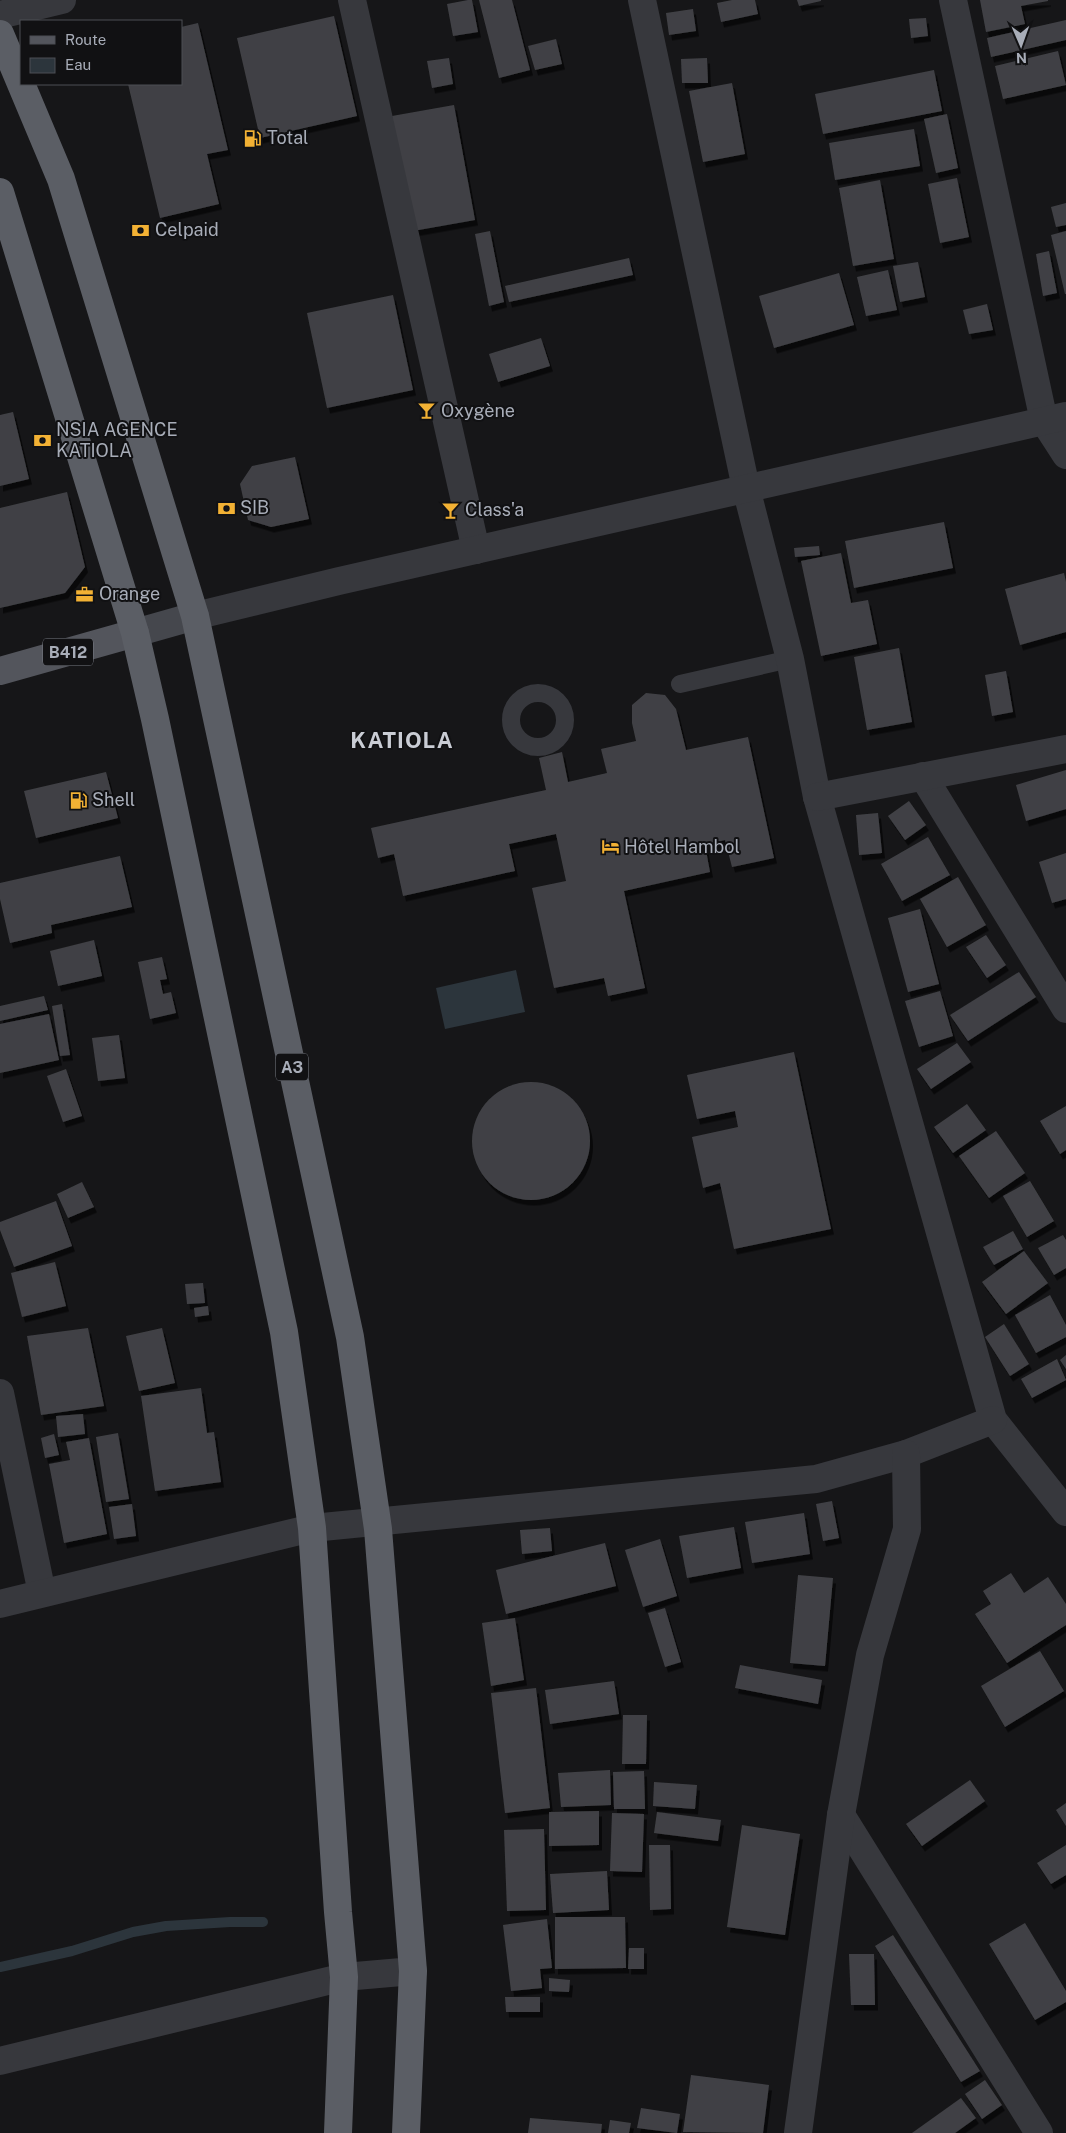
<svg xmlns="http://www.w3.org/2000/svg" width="1066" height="2133" viewBox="0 0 1066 2133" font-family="'Public Sans',sans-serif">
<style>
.water{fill:#2c353c}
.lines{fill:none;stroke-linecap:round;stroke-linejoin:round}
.stream{stroke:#2c353c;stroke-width:10}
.building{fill:#404145;filter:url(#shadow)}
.service{stroke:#37383d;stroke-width:18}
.minor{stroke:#37383d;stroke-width:28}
.tertiary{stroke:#37383d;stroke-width:28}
.secondary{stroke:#45474d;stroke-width:28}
.primary{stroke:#53555c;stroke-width:28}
.trunk{stroke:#5b5e65;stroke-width:28}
.labels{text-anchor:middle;stroke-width:4;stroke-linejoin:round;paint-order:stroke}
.shield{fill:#111113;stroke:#7b7e86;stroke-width:1}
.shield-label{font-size:16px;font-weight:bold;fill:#a8adb8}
.poi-label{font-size:18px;fill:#a8adb8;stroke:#111113;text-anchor:start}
.district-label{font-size:22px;font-weight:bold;letter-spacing:1px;fill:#c9ccd4;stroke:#111113}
</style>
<defs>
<filter id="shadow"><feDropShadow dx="3" dy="5.5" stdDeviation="0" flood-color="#0009"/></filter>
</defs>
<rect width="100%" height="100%" fill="#161618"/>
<path class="water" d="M516,970L525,1012L445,1029L436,988Z"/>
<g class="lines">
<path class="stream" d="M0,1967L72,1951L133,1932L166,1926L230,1922H263"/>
</g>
<g class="building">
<path d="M468,0H472L478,32L453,36L447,4Z"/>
<path d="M479,0H512L530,70L499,78Z"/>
<path d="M732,0H755L758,14L721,22L717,3Z"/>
<path d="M797,0H821V1L799,6Z"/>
<path d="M980,0H1048V1L1021,6L1025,24L986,32Z"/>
<path d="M693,9L696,31L669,35L666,13Z"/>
<path d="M334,16L357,116L260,138L237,38Z"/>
<path d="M926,18L928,36L911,38L909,19Z"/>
<path d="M1066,20V40L991,57L987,38Z"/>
<path d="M198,23L228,150L207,154L219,204L160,218L128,84H181V27Z"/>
<path d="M556,39L562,64L535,70L528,46Z"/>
<path d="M1058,51L1066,85L1003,99L995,66Z"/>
<path d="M449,58L453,84L432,88L427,61Z"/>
<path d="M707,58L708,83H682L681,59Z"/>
<path d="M934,70L942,111L823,134L815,94Z"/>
<path d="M732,83L745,154L703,162L689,91Z"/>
<path d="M454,105L475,220L413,231L392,116Z"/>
<path d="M947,114L958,168L936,173L924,119Z"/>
<path d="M914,129L920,166L835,180L829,143Z"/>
<path d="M957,178L969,237L940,243L928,184Z"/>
<path d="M880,180L894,259L853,266L839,188Z"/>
<path d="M1066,203V225L1056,227L1051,207Z"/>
<path d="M490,231L504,302L489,306L475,234Z"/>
<path d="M1066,231V294H1065L1051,235Z"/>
<path d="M1049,251L1057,293L1043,296L1036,254Z"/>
<path d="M629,258L633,275L509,302L505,286Z"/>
<path d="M918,262L925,297L900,302L893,266Z"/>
<path d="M888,270L897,310L866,316L857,277Z"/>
<path d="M839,273L854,325L774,348L759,296Z"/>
<path d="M393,295L413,390L327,408L307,313Z"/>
<path d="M987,304L993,330L969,334L963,310Z"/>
<path d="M541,338L550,366L498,382L489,354Z"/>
<path d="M13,412L29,479L0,486V415Z"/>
<path d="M295,457L309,519L271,527L248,520L240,484L252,466Z"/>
<path d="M67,492L85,567L65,593L0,608V508Z"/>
<path d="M944,522L953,568L854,588L845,541Z"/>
<path d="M819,546L820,555L795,557L794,548Z"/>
<path d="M841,553L851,603L868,600L877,644L821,656L801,561Z"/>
<path d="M1064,573L1066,582V632L1020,645L1005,589Z"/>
<path d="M899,648L912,722L867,730L854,657Z"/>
<path d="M1006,671L1013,712L992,716L985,675Z"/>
<path d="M646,693L665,695L676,709L686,750L748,737L774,858L732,867L725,840L705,845L710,872L624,891L645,988L608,996L604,978L554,988L532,888L566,881L556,834L509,844L515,871L403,896L394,854L378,858L371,828L546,790L539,758L562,752L568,782L607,773L601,749L636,741L632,723V705Z"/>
<path d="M1066,770V809L1026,821L1016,785Z"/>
<path d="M106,772L118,818L36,838L24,791Z"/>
<path d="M909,801L926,825L905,840L888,816Z"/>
<path d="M878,813L882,853L859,855L856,815Z"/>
<path d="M928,837L950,875L902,901L881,864Z"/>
<path d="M1066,853V899L1052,903L1039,862Z"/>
<path d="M120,856L132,907L51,925L52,933L10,943L0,899V883Z"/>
<path d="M958,877L986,925L947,947L920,899Z"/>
<path d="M920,909L939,984L908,992L888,918Z"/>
<path d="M986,935L1006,965L987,978L966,947Z"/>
<path d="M94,940L102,976L58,986L50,951Z"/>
<path d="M162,957L167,979L160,980L163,994L171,992L176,1013L150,1019L138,962Z"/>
<path d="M1019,972L1036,997L968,1041L950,1015Z"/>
<path d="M940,991L953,1036L919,1047L905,1001Z"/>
<path d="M44,996L48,1010L0,1021V1006Z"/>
<path d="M62,1004L70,1055L60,1056L52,1006Z"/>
<path d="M49,1014L59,1060L0,1073V1024Z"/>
<path d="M119,1035L125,1078L98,1081L92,1038Z"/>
<path d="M957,1043L971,1062L931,1089L917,1069Z"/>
<path d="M794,1052L831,1229L734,1249L720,1183L703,1188L692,1137L738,1127L735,1111L697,1119L687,1075Z"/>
<path d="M66,1069L82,1116L63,1122L47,1076Z"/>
<circle cx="531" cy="1141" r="59"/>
<path d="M967,1104L986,1130L953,1153L934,1127Z"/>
<path d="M1066,1106V1150L1060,1154L1040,1121Z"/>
<path d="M996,1131L1025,1173L989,1198L959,1156Z"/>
<path d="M1030,1181L1054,1221L1027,1237L1003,1196Z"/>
<path d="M82,1182L94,1207L68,1218L57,1194Z"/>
<path d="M56,1201L72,1246L14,1267L0,1230V1222Z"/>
<path d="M1013,1231L1023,1249L994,1265L983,1247Z"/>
<path d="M1063,1235L1066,1240V1268L1054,1275L1038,1248Z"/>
<path d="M1024,1251L1048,1283L1006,1314L982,1282Z"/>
<path d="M55,1262L66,1306L22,1317L11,1273Z"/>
<path d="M203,1283L205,1303L187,1304L185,1284Z"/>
<path d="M1050,1295L1066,1325V1337L1036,1353L1015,1315Z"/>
<path d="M208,1306L209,1315L195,1317L194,1308Z"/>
<path d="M1004,1324L1029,1364L1010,1376L985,1337Z"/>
<path d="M88,1328L104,1406L41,1415L27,1336Z"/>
<path d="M162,1328L175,1383L139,1391L126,1336Z"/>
<path d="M1066,1355V1369L1060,1360Z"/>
<path d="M1057,1359L1066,1380L1032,1398L1021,1379Z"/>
<path d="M201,1388L207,1433L214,1432L221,1482L155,1491L141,1396Z"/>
<path d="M83,1414L85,1434L58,1437L56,1416Z"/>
<path d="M118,1433L129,1499L106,1502L96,1437Z"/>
<path d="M54,1434L59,1455L45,1458L41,1438Z"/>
<path d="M89,1438L107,1534L64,1543L49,1464L70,1460L66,1442Z"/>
<path d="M832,1501L839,1538L823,1541L816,1504Z"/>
<path d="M132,1504L136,1536L114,1539L109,1507Z"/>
<path d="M804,1513L810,1554L752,1563L745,1522Z"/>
<path d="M734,1527L741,1568L687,1578L679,1536Z"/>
<path d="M550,1528L552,1551L522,1554L520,1530Z"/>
<path d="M660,1539L677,1596L643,1607L625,1550Z"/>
<path d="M605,1543L616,1586L506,1614L496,1570Z"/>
<path d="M1011,1573L1024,1593L1048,1577L1066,1604V1625L1007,1663L975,1614L991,1604L983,1591Z"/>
<path d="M798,1575L833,1578L825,1666L790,1663Z"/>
<path d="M665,1608L681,1662L665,1667L648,1613Z"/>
<path d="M515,1618L524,1680L491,1686L482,1623Z"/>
<path d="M1040,1651L1064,1691L1005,1727L981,1686Z"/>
<path d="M740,1665L822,1680L818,1704L735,1688Z"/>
<path d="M614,1681L619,1714L550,1724L545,1690Z"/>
<path d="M536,1688L550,1808L505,1813L491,1693Z"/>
<path d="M623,1715H647L646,1764H622Z"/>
<path d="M610,1770L611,1805L561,1807L558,1773Z"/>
<path d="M644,1771L645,1809H614L613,1772Z"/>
<path d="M970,1780L985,1801L922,1846L906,1824Z"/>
<path d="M654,1782L697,1785L695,1809L653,1806Z"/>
<path d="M1066,1803V1826L1056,1810Z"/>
<path d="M599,1811V1845L549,1846V1812Z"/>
<path d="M657,1812L721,1820L718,1841L654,1833Z"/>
<path d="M612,1813L644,1814L642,1872L610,1871Z"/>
<path d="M742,1825L800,1834L785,1935L727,1927Z"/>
<path d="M544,1829L546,1910L507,1911L504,1830Z"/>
<path d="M649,1845H670L671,1909L650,1910Z"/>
<path d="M1066,1845V1875L1051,1884L1037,1863Z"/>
<path d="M607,1871L609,1910L553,1913L550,1874Z"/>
<path d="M555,1917H625L626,1968L555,1969Z"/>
<path d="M547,1919L552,1968L540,1969L542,1988L511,1991L503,1925Z"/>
<path d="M1025,1923L1066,1991V2002L1035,2020L989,1944Z"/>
<path d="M893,1935L980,2071L961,2082L875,1946Z"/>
<path d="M629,1948H644V1969H628Z"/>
<path d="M849,1954H874L875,2005H851Z"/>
<path d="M549,1978L570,1980L569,1992L549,1991Z"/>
<path d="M505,1997H540V2012H506Z"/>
<path d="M691,2075L769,2085L763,2133L683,2132Z"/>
<path d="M985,2080L1002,2105L982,2119L965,2094Z"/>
<path d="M961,2098L976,2118L955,2133H912Z"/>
<path d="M641,2108L680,2114L677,2133L637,2128Z"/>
<path d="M530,2118L602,2124L601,2133H528Z"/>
<path d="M610,2120L631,2123L629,2133H608Z"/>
</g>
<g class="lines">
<g class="service">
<path d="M680,684L790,659"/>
<circle cx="538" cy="720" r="27"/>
</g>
<g class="minor">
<path d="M352,0L476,550"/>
<path d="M642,0L746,488L790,659L817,797L993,1420L1066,1512"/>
<path d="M953,0L1044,421L1066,455"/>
<path d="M0,15L62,0"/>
<path d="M923,776L1066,1009"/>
<path d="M817,797L1066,749"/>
<path d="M0,1393L42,1593"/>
<path d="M0,1604L312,1528L816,1479L906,1454L993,1420"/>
<path d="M841,1815L1039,2133"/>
<path d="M0,2061L344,1977L413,1971"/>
<path d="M798,2133L841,1815L870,1655L907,1529L906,1454"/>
</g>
<path class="tertiary" d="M195,616L339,581L1066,416"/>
<path class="secondary" d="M135,633L195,616"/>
<path class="primary" d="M0,671L135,633"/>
<g class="trunk">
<path d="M0,34L61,179L195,616L350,1337L378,1529L413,1971L406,2133"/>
<path d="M0,192L135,633L155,719L284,1332L312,1528L338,1912L344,1977L338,2133"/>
</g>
</g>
<defs>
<symbol id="fuel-bare" viewBox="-9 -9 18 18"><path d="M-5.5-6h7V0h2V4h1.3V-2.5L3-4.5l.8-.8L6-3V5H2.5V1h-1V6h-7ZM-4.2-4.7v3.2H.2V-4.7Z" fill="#f2b134" stroke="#111113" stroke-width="2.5" paint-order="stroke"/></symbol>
<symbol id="bank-bare" viewBox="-9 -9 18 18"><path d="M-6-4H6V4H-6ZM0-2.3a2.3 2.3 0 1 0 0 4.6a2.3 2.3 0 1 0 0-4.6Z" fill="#f2b134" stroke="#111113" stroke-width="2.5" paint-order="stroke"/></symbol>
<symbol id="bar-bare" viewBox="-9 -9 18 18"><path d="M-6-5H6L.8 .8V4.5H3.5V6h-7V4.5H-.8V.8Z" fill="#f2b134" stroke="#111113" stroke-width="2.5" paint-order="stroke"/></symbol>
<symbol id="office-bare" viewBox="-9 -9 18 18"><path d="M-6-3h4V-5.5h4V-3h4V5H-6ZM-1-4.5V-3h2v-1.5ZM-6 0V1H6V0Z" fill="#f2b134" stroke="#111113" stroke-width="2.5" paint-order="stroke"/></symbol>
<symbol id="hotel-bare" viewBox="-9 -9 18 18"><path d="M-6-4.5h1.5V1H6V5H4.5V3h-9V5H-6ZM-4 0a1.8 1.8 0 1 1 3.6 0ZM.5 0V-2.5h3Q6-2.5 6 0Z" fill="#f2b134" stroke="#111113" stroke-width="2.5" paint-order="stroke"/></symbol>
</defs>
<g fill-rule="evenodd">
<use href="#fuel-bare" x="240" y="126" width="25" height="25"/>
<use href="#bank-bare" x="128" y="218" width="25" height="25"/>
<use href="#bar-bare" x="414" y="398" width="25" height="25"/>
<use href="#bank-bare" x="30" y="428" width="25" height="25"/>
<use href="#bank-bare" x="214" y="496" width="25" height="25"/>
<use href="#bar-bare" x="438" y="498" width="25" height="25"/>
<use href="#office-bare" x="72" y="582" width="25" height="25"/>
<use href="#fuel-bare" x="66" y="788" width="25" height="25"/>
<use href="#hotel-bare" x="598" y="834" width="25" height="25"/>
</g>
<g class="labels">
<g class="shield">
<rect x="43" y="638.5" width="50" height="27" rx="4"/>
<rect x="276" y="1053.5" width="32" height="27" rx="4"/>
</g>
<g class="shield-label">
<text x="68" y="658">B412</text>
<text x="292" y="1073">A3</text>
</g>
<g class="poi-label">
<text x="267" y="144">Total</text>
<text x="155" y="236">Celpaid</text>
<text x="441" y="417">Oxygène</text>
<text x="56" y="436">NSIA AGENCE<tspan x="56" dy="21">KATIOLA</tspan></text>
<text x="240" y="514">SIB</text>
<text x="465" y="516">Class'a</text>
<text x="99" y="600">Orange</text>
<text x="92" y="806">Shell</text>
<text x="624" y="853">Hôtel Hambol</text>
</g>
<g class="district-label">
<text x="402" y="748">KATIOLA</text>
</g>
</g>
<rect x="20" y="20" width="162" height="65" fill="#111113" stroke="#4d4f55"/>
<rect x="30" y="36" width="25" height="8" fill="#53555c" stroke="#4d4f55"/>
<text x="65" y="45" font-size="15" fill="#a8adb8">Route</text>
<rect x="30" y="58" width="25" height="15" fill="#2c353c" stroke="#4d4f55"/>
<text x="65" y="70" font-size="15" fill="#a8adb8">Eau</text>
<g transform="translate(1021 45) rotate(178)" stroke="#111113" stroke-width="4" paint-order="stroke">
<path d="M0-4L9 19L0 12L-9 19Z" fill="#a8adb8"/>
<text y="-8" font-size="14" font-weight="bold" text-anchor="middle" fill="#a8adb8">N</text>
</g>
</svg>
